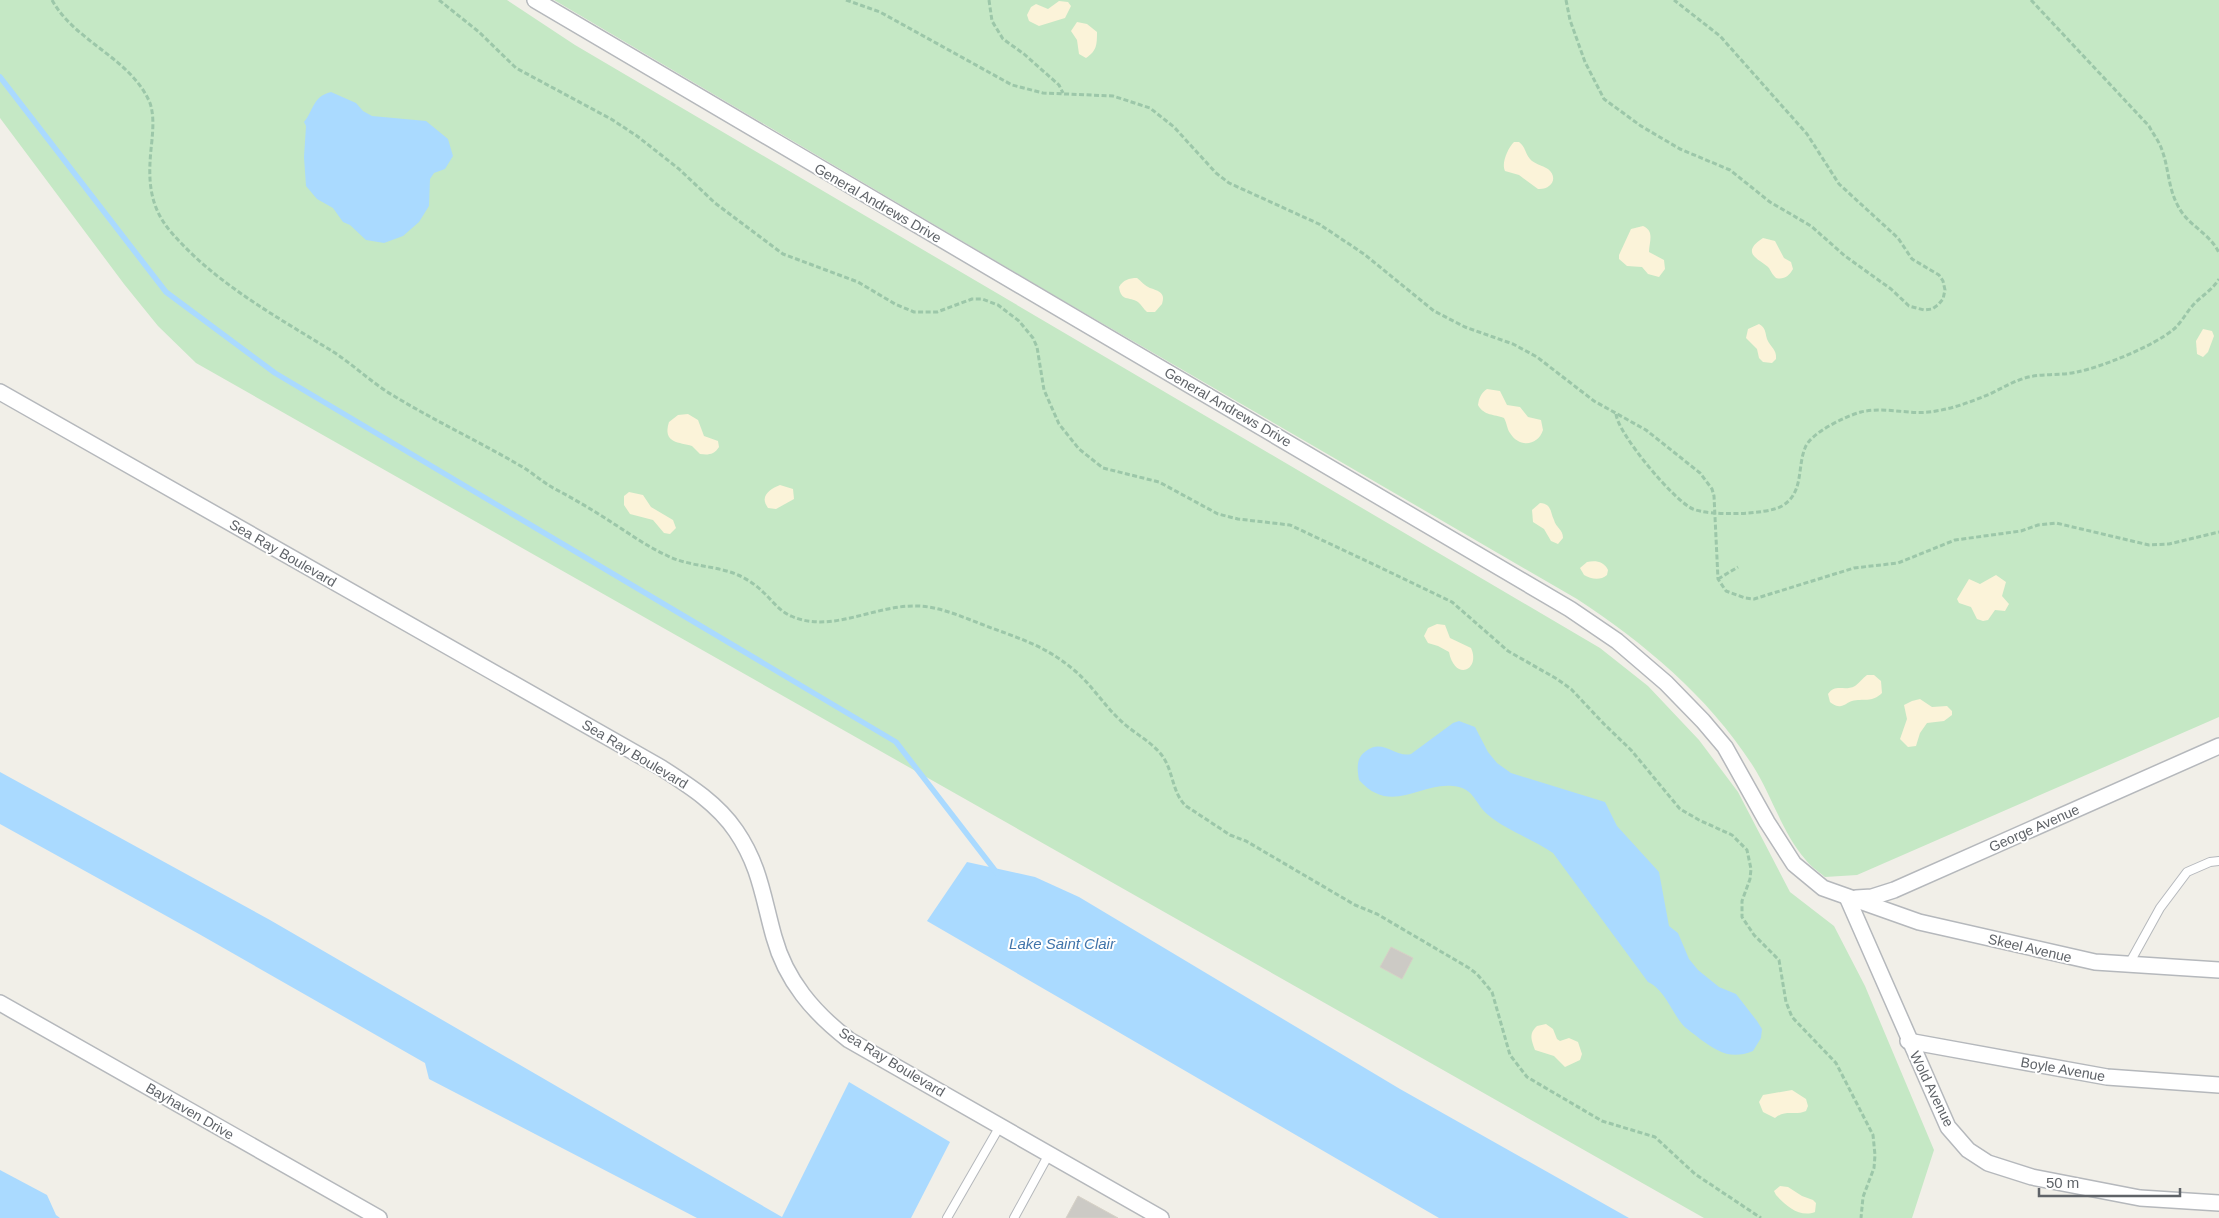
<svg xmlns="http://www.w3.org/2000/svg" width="2219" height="1218" viewBox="0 0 2219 1218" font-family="Arial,sans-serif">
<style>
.green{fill:#c5e8c5}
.sand{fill:#fbf3d9}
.water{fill:#aadaff}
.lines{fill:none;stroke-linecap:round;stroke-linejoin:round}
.stream{stroke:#aadaff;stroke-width:5.5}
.building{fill:#cccac5;stroke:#d6d1c6}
.lane-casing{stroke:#b5b8bc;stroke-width:10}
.street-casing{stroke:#b5b8bc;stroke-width:18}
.path{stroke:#9cc7a9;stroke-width:3;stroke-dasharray:5 2.5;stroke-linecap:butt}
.lane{stroke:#fff;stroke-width:8}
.street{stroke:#fff;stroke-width:15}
.labels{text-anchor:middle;stroke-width:4;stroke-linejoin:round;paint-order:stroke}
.street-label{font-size:14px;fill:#5f6368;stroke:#fff}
.water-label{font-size:15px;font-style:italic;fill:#4174aa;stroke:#fff}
</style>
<rect width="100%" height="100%" fill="#f1efe8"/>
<g class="green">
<path d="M0,0H507L575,45L1600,648L1648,686L1699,740L1738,792L1790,892L1834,926L1865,986L1934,1150L1912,1218H1704L196,363L158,326L124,284L0,118Z"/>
<path d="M554,0H2219V717L1857,875L1825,877C1818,871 1810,866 1805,859C1782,832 1772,796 1753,766C1709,697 1644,643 1577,599L1057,297Z"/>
</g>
<g class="sand">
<path d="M1059,1L1068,2L1071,6L1065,18L1039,26L1029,21L1027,15L1031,7L1036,4L1048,9Z"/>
<path d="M1077,22L1087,24L1097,32C1097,44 1097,51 1086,58L1079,54L1077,40L1071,31Z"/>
<path d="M1514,142H1519C1526,147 1525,154 1530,159C1534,164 1542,165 1548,169C1559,178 1551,190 1538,189L1519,175L1505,171C1501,163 1508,148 1514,142Z"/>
<path d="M1643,226C1655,231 1649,242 1649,252L1664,260L1665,269L1659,277L1648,274L1642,267L1627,266L1619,259V255L1631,229Z"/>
<path d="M1763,238L1775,241L1784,258L1791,262L1793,269C1789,276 1784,280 1776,278C1773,275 1771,272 1769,268C1762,260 1738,254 1763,238Z"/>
<path d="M1137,278C1141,281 1145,286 1150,288C1159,291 1166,293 1162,304L1155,312H1147C1143,309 1142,305 1138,302C1129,296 1121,302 1119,287C1123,280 1129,278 1137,278Z"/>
<path d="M1759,324C1766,328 1765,332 1767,339C1770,347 1777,349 1776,359L1772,363L1763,362L1759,358L1757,349L1746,338L1748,329Z"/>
<path d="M2203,329L2212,331L2214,336L2208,352L2203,357L2197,354L2196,341Z"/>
<path d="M1487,389L1500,391L1507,405L1520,407L1528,417L1541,420L1543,430C1538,446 1519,448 1510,433C1507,429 1507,423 1504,418C1494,414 1484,416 1478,405C1479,398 1481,393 1487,389Z"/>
<path d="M688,414L698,420L704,436L718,441L719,447C714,455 708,455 700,454L692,446C680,442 662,444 669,422L678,415Z"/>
<path d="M780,485L793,489L794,499L776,509L768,508C759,496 770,489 780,485Z"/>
<path d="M629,492L643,495L651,507L673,520L676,528L670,534L664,533L653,520L630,514L624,505V496Z"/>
<path d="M1540,503C1552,504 1550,512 1554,520C1556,528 1563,529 1563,538L1558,544L1551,541L1544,529L1533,522L1532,510Z"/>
<path d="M1587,562C1595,560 1604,561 1608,570L1607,575C1600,581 1591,579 1584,575L1580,568Z"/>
<path d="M1996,575L2006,582L2002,596L2009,604L2005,611L1995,610L1988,620L1983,621L1977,619L1971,607L1959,603L1957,599L1969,579L1980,584Z"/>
<path d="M1437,624L1445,625L1450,638L1471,648C1481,670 1455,682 1449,652L1438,646L1428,643L1424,636L1428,628Z"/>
<path d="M1867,675H1874L1881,681L1882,693C1872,703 1863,698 1852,701C1848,702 1844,706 1841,706C1836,707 1833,704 1830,702L1828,694C1836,683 1844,692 1855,686C1859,683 1863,678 1867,675Z"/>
<path d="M1920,699L1932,707L1947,706L1952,711V715L1944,721L1927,723L1920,733L1916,746L1908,747L1900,739L1907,719L1904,705L1912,701Z"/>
<path d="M1546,1024L1553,1029L1557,1039L1560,1041L1569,1038L1578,1042L1582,1054L1580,1060L1565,1067L1554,1056L1535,1050C1532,1041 1528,1034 1537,1026Z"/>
<path d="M1792,1090L1806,1099L1808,1106L1806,1111C1795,1116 1786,1109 1775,1118L1763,1112L1759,1102L1763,1095Z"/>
<path d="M1780,1186L1788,1187L1802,1196L1813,1200L1816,1203L1815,1212C1800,1218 1786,1206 1776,1195L1774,1191Z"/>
</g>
<g class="water">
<path d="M331,92L356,103L363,111L372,116L426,121L448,139L453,156L445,169L434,173L430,179L429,206L419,222L403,236L384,243L366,240L350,225L343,222L333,208L317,199L306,186L304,157L306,126L304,122C314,110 312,97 331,92Z"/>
<path d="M1459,721L1475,727L1488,752L1497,763L1511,773L1605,802L1617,826L1659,872L1669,926L1678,933L1689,959L1698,970L1719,987L1736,994L1757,1021L1762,1029L1761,1038L1753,1051C1731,1060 1718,1052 1700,1039C1695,1034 1687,1030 1682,1024C1672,1012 1664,989 1648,982L1553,853C1531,838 1507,831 1487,814C1474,802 1474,788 1453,786C1420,782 1391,816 1359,780C1357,768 1356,758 1366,751C1383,738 1395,758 1411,754L1453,723Z"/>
<path d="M0,772L270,920L782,1217L849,1082L950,1142L911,1218H697L429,1079L425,1063L199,934L0,824Z"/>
<path d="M967,862L1035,877L1079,897L1400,1089L1629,1218H1439L927,921Z"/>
<path d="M0,1170L47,1195L56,1215L60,1218H0Z"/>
</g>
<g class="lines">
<path class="stream" d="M0,77L166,292L275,373L896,742L997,873"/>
</g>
<g class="building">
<path d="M1391,947L1413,958L1402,979L1380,967Z"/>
<path d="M1078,1196L1118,1218H1066Z"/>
</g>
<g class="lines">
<defs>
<g id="lane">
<path d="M2129,964L2160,908L2187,872L2210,862L2219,861"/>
<path d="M947,1218L1000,1126"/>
<path d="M1014,1218L1049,1154"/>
</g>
<g id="street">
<path d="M535,0L1570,609L1617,641L1666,683L1703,721L1725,747L1767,822L1794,864L1823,888L1919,922L2095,962L2219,970"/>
<path d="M0,392L660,767C688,785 717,803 736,831C760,866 763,898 774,937C786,981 814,1013 849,1040L1161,1218"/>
<path d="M1847,897L1948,1127L1968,1150L1988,1163L2032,1177L2140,1198L2219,1203"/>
<path d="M1856,898L1872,897L1894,890L2219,746"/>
<path d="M0,1003L379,1218"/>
<path d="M1908,1041L2107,1077L2219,1085"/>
</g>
</defs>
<use href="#lane" class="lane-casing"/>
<use href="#street" class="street-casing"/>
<g class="path">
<path d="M52,0C75,42 131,58 150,103C154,115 153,128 152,140C148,175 147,204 171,232C214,282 272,314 327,348C351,362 370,382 394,396C435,421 478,441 519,465C532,472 543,483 557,490C574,499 591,509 608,520C627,532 646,546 666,555C689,567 715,565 738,575C747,579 756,585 763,592C772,600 779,611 791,616C831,634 874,605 916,606C938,606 960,616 981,624C1017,638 1043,644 1074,670C1091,684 1103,704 1120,720C1132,732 1149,740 1160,753C1174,769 1171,792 1186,806L1230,835L1246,841L1355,905L1377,914L1469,968L1477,974L1492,992L1510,1055L1527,1077L1602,1121L1655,1137L1695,1174L1761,1218"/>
<path d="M439,0L479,32L516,68L611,119L637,136L679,169L715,203L783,254L858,282L895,304L914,312H937L972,299H982L998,305L1019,321L1033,338L1037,347L1044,390L1059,424L1079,449L1103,468L1159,482L1218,514L1238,519L1290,525L1375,565L1452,602L1508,651L1557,679L1571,689L1604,724L1631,750L1680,809L1699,820L1732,835L1747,850L1751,869L1750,879L1742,901V917L1754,935L1779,960L1786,1002L1792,1017L1836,1063L1873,1135L1875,1155L1874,1168L1863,1197L1861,1218"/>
<path d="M846,0L880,12L1012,85L1043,93L1113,96L1150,108L1174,127L1216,173L1229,183L1319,224L1364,254L1434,311L1465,327L1513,344L1537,357L1594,401L1646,430L1700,473L1712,489L1714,496L1718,579L1726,591L1745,598L1754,599L1854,568L1898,563L1955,540L2021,531L2038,525L2056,523L2149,545L2169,544L2219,532"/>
<path d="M989,0L992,21L1003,39L1024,54L1059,85L1063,93"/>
<path d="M1566,0L1570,20L1585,62L1604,99L1641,126L1680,149L1730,170L1770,202L1811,226L1845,256L1891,289L1909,306L1924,310L1932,309L1938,305L1943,299L1945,290L1943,281L1939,275L1912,259L1898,238L1839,184L1807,134L1720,36L1674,0"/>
<path d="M2031,0L2149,126C2153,134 2159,141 2162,150C2169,169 2168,188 2178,206C2188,226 2210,233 2219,253"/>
<path d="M1616,414C1618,434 1674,501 1693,509C1709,516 1767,515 1782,506C1804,493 1797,468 1805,448C1810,433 1846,416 1861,412C1886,406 1911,416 1936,411C1955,408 1973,401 1990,394C2002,388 2012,382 2025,378C2042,373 2060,376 2077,372C2102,367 2154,346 2174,329C2182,322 2187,311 2195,303C2203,295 2213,289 2219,279"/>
<path d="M1718,579L1738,567"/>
</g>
<use href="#lane" class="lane"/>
<use href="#street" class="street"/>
</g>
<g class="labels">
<g class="street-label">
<text transform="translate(878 203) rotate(30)" y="5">General Andrews Drive</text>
<text transform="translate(1228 407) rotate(30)" y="5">General Andrews Drive</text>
<text transform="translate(283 553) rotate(30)" y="5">Sea Ray Boulevard</text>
<text transform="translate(635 754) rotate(31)" y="5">Sea Ray Boulevard</text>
<text transform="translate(2034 828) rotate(-24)" y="5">George Avenue</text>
<text transform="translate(2030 948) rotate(13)" y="5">Skeel Avenue</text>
<text transform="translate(892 1062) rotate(31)" y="5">Sea Ray Boulevard</text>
<text transform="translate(2063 1069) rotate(10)" y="5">Boyle Avenue</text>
<text transform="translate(1932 1089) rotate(64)" y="5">Wold Avenue</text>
<text transform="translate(190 1111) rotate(30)" y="5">Bayhaven Drive</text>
</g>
<g class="water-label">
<text x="1062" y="949">Lake Saint Clair</text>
</g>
</g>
<path d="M2039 1188v8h141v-8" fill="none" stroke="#5f6368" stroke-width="2.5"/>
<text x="2046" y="1188" font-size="15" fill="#5f6368" stroke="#ffffff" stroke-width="4" paint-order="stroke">50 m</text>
</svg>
